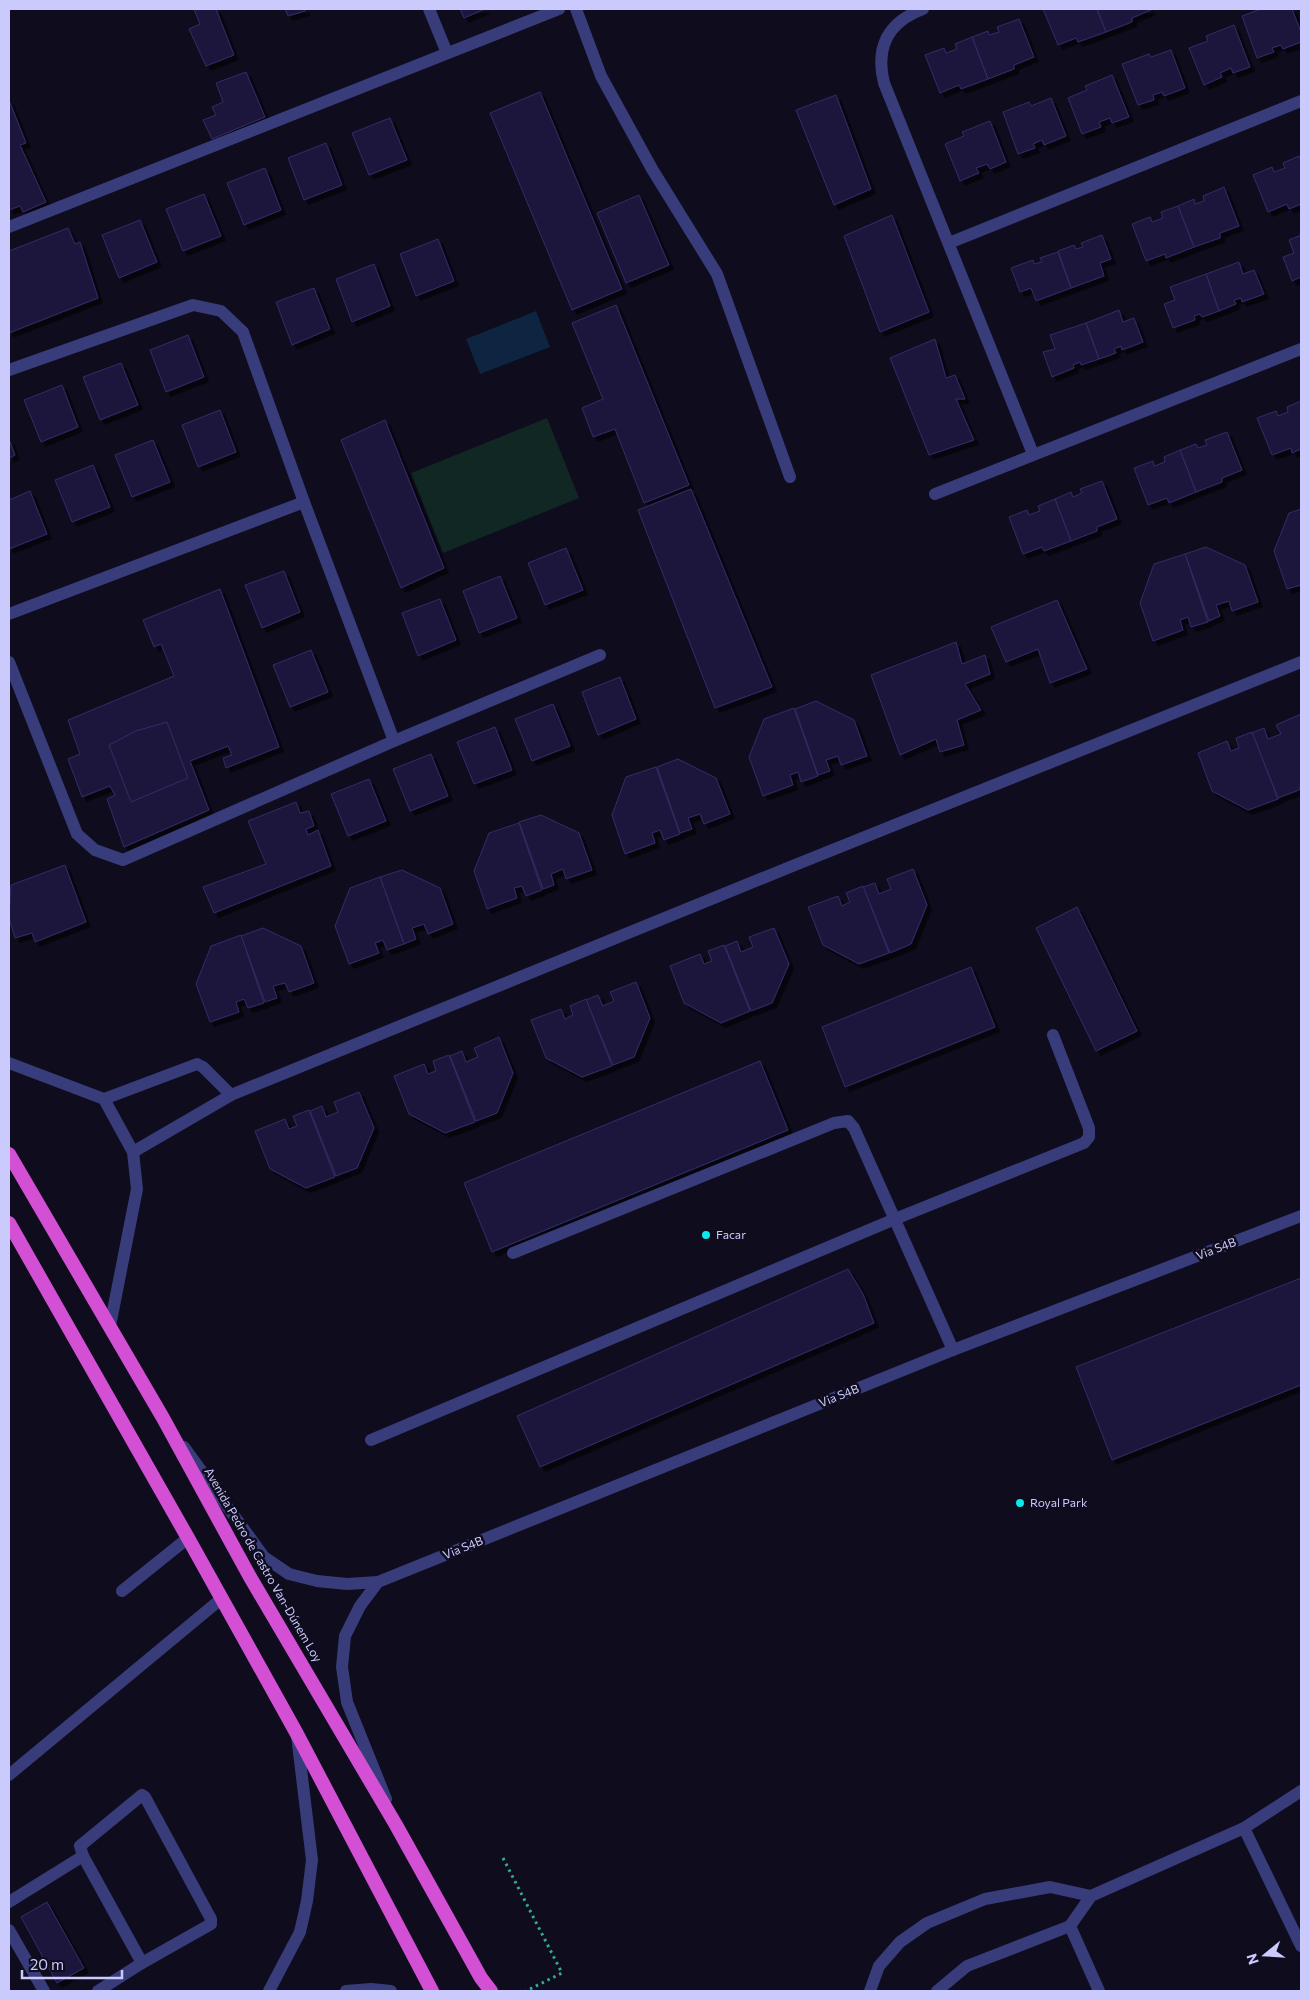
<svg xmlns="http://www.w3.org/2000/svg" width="1310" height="2000" viewBox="0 0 1310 2000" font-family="Commissioner,sans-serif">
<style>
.green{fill:#102724}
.water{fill:#0d2540}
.building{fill:#1d193d;stroke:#322c68;filter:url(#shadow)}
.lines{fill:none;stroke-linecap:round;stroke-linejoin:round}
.path{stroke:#31aa98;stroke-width:3;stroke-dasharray:2.5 4;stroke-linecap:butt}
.service{stroke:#393c7b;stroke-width:12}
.minor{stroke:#393c7b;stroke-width:12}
.tertiary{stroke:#393c7b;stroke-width:12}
.trunk{stroke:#d34fd4;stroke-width:14}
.poi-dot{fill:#08eaeb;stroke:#0e0c1d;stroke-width:2}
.labels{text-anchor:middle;stroke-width:5;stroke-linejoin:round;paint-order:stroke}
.poi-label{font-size:12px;fill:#cbcafd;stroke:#0e0c1d;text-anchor:start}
.street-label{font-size:12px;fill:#cbcafd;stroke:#0e0c1d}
</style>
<defs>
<filter id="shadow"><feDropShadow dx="4.5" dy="4.5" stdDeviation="0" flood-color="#0009"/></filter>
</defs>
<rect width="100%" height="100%" fill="#0e0c1d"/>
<path class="green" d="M547,418L579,498L443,553L411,473Z"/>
<path class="water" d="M536,311L550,347L480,374L466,339Z"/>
<g class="building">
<path d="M194,9H216L234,55L206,66L189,29L200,24Z"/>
<path d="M285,9H306L305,11L288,16Z"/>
<path d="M460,9H485L464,18Z"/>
<path d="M1043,9H1097L1106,32L1078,42L1076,38L1058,45Z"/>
<path d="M1097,9H1150L1151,10L1132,18V22L1106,32Z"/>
<path d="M1261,9H1292L1301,32V42L1283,49L1281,45L1272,48L1274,52L1257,58L1242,16Z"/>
<path d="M1019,19L1034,57L1014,65V69L988,79L972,37L988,31L989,35L999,32L997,27Z"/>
<path d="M1234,25L1250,67L1233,73L1231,68L1220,73L1222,77L1204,85L1189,48L1208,41L1206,36Z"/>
<path d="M972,37L988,79L961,89L959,85L940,93L925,55L944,48L946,53L957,49L955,44Z"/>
<path d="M1171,50L1185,88L1164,96L1162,92L1153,95L1154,100L1138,105L1122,64L1149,54L1151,57Z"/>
<path d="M246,72L265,117L212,139L203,120L216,115L212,107L223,102L216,83Z"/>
<path d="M1112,75L1129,117L1112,123L1110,118L1099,122L1101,127L1082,134L1068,98L1087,90L1085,86Z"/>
<path d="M540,92L622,289L572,310L490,113Z"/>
<path d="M836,95L871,189L834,205L796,110Z"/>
<path d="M1051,98L1066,136L1044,145L1042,140L1033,144L1035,148L1018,154L1003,112L1029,102L1031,106Z"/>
<path d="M9,100L26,143L20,145L46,202L23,212L20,206L9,210Z"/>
<path d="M390,118L407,160L369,175L352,133Z"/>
<path d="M990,121L1006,162L990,169L987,164L976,168L979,173L960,181L945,144L964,136L962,132Z"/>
<path d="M326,143L342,185L304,200L288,158Z"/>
<path d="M1299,156L1301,161V204L1289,209L1287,204L1268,212L1253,175L1272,167L1274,172L1285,168L1283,163Z"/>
<path d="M265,168L281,210L244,225L227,183Z"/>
<path d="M1224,187L1239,226L1220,233V238L1194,247L1178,206L1194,199L1195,204L1204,201L1203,196Z"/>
<path d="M204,194L221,236L183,251L166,209Z"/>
<path d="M639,195L669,265L626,283L597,213Z"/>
<path d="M1178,206L1194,247L1166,258L1165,254L1146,261L1132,224L1150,217L1152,222L1163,218L1161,212Z"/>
<path d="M892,215L929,312L880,332L844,236Z"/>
<path d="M140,220L157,262L119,278L102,235Z"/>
<path d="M68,228L75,244L80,242L98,298L9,333V251Z"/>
<path d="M1102,235L1111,259L1100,263L1104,276L1071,288L1058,251L1074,245L1076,249L1083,247L1081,243Z"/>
<path d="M1301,235V277L1292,281L1283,257L1294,253L1289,240Z"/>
<path d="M438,239L454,281L416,296L400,254Z"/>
<path d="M1058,252L1071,288L1036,301L1031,288L1020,292L1011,268L1033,260L1034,264L1042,262L1040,258Z"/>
<path d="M1239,262L1243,274L1254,270L1264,294L1242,302L1241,298L1234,300L1236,304L1219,311L1206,274Z"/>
<path d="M374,264L390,306L352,322L336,279Z"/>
<path d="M1206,274L1219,311L1202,317L1200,314L1194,316L1195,320L1173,328L1164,304L1175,300L1170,287Z"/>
<path d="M314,288L330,329L292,345L276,302Z"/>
<path d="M616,305L689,485L644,503L615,429L593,437L582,408L603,399L572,323Z"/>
<path d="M1119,310L1123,322L1134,318L1143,342L1122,350L1121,346L1114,349L1116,353L1099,359L1086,323Z"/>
<path d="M1086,323L1099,359L1081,365L1080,362L1073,365L1074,368L1052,377L1043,352L1055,349L1050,335Z"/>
<path d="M188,335L204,377L166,392L150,350Z"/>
<path d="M935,339L946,378L955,375L965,399H956L974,440L929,455L890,358Z"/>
<path d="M121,363L138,405L100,420L83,377Z"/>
<path d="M62,385L78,427L41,442L24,400Z"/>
<path d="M1301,401V449L1292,453L1291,448L1272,455L1257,418L1276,411L1278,416L1288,412L1287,407Z"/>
<path d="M220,410L236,452L198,467L182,425Z"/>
<path d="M385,420L444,568L401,588L341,440Z"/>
<path d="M1227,432L1242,470L1222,478V482L1196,492L1180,450L1196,444L1198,448L1207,445L1205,440Z"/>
<path d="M9,439L15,455L9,458Z"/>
<path d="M153,440L170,482L132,497L115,455Z"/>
<path d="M1180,450L1196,492L1169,503L1167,498L1148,505L1134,468L1153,461L1154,466L1165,462L1164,457Z"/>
<path d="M93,465L110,507L72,522L55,480Z"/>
<path d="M1102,481L1117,519L1097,527V531L1071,541L1055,499L1071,492L1073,497L1082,493L1080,489Z"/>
<path d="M691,489L772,687L715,708L638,510Z"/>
<path d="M30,491L47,534L9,549V500Z"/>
<path d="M1055,499L1071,541L1044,551L1042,547L1023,554L1009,517L1027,510L1029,515L1040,511L1038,506Z"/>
<path d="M1301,509V585L1287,589L1274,551L1289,513Z"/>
<path d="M1206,547L1245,565L1258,602L1232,611L1229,601L1216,605L1220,616L1209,621L1185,554Z"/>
<path d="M566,548L583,590L545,605L528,563Z"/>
<path d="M1185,554L1208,622L1191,627L1188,617L1180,620L1183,630L1153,641L1140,603L1154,564Z"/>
<path d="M284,571L300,612L262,628L245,585Z"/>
<path d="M500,576L517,618L479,633L463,591Z"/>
<path d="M220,589L279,747L226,768L223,758L232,755L228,746L190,761L209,810L124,847L107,799L115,795L110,786L82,797L68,759L80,754L68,720L174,676L161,644L154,647L143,620Z"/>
<path d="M440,599L456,640L418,656L402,613Z"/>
<path d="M1057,600L1087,669L1050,683L1038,649L1006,662L991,627Z"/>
<path d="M956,642L962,664L985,655L990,674L965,684L981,710L957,720L964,745L940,752L936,739L900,755L871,675Z"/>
<path d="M311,650L328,692L290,707L273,665Z"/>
<path d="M620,677L636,719L598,735L582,692Z"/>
<path d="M816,701L854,720L867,756L841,765L838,756L826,760L830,771L818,775L795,709Z"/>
<path d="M553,704L570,746L532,761L515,719Z"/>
<path d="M794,708L818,776L801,782L798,772L790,775L793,785L763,796L749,757L764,719Z"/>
<path d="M1301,714V785L1299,790L1278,798L1252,733L1264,728L1268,739L1281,734L1276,725Z"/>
<path d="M167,722L188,778L131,802L109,745L136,731Z"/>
<path d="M495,727L512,770L474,784L457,742Z"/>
<path d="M1252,732L1278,799L1248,810L1212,791L1198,753L1227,741L1231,751L1239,748L1236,738Z"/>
<path d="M431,754L448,796L410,811L393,769Z"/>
<path d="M678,759L716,778L730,814L704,824L700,814L688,818L692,829L680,833L657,767Z"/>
<path d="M656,767L680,834L664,840L660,830L652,833L655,843L625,854L612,815L626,777Z"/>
<path d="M369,779L386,821L348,836L331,794Z"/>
<path d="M296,802L300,813L309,811L314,826L306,829L308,835L318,830L331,866L214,913L203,887L266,864L248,821Z"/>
<path d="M541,815L579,833L592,870L566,879L563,869L551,874L554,885L543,889L519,822Z"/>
<path d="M519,823L542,890L526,896L522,886L514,888L517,898L487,909L474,871L489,833Z"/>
<path d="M65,865L86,922L35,942L32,933L15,938L9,918L11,885Z"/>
<path d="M913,869L927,905L911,944L890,953L863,887L875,883L879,894L891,889L887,879Z"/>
<path d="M402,870L440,888L453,924L428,934L424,924L412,928L416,939L404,944L380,877Z"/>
<path d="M380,877L404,944L387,950L383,940L375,943L379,953L349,964L335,926L350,888Z"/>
<path d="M863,886L889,953L859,964L823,945L808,907L838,896L842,906L850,902L846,893Z"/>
<path d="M1077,907L1137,1031L1096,1051L1036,928Z"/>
<path d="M263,928L301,946L314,983L289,992L285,983L273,986L277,998L265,1002L241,936Z"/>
<path d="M774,928L789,964L772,1003L751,1011L725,946L737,941L741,952L753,947L749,937Z"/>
<path d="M241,935L264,1003L248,1008L244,999L236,1002L239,1012L210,1022L196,984L211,946Z"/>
<path d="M724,945L750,1011L721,1023L684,1003L670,966L700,954L704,964L712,961L708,951Z"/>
<path d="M971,967L995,1027L845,1087L822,1027Z"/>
<path d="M636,982L650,1018L634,1057L613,1065L586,1000L598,995L603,1006L614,1001L610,992Z"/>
<path d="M586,999L612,1066L582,1077L546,1058L531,1020L561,1009L565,1019L573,1015L570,1006Z"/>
<path d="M499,1037L513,1073L497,1113L476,1121L450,1056L462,1051L466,1062L478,1057L474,1048Z"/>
<path d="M449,1055L475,1122L445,1133L409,1114L394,1076L424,1064L428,1074L436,1071L433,1061Z"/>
<path d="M760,1061L788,1130L492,1252L464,1183Z"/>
<path d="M359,1092L374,1128L357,1168L336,1176L310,1111L322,1106L326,1117L338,1112L334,1102Z"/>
<path d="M309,1110L335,1177L306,1188L270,1169L255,1131L285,1119L289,1129L297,1126L293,1116Z"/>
<path d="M848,1269L863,1294L874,1323L540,1467L517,1416Z"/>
<path d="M1301,1278V1385L1112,1460L1076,1367Z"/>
<path d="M47,1902L84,1968L57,1983L21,1917Z"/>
</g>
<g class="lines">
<path class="path" d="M503,1858L562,1973L526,1991"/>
<g class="service">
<path d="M576,9L601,76L652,169L717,274L790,477"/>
<path d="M9,227L559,9"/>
<path d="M513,1253L834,1123L848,1121L854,1128L953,1350"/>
<path d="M371,1440L895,1219L1084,1143L1089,1137V1128L1053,1035"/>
<path d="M122,1591L188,1538"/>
<path d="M142,1795L145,1797L211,1919V1924L142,1963L83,1856L80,1846Z"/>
<path d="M1244,1828L1301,1946"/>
<path d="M9,1902L83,1856"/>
<path d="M9,1930L44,1991"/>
<path d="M98,1991L142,1963"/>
<path d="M269,1991L300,1932L307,1901L312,1860L297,1736"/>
<path d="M346,1991L371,1989L391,1991"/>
<path d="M870,1991L879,1966L900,1942L927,1923L985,1899L1050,1887L1091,1896"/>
<path d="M937,1991L967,1966L1070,1926"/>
<path d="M1099,1991L1070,1926L1091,1896L1244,1828L1301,1791"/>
</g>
<g class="minor">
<path d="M429,9L447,53"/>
<path d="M923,9C888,22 875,47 884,83L1033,454"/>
<path d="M949,243L1301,101"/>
<path d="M9,370L193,305L221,311L243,332L304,502L394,741"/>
<path d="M935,494L1301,349"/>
<path d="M9,614L304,502"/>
<path d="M9,662L77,834L95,850L123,860L394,741L600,655"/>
<path d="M9,1063L104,1099L133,1152L137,1189L110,1326"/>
<path d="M104,1099L197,1064L203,1067L231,1095"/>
<path d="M133,1152L231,1095L790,867L1301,662"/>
<path d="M9,1775L221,1599"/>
</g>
<g class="tertiary">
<path d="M184,1447L264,1557L289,1574L317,1581L347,1584L378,1582L953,1350L1301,1216"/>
<path d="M378,1582L360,1606L345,1636L342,1667L347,1702L386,1799"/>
</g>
<g class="trunk">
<path d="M9,1154L163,1418L250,1577L396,1825L481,1978L491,1991"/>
<path d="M9,1223L188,1538L297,1734L432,1991"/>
</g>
</g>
<g class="poi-dot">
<circle cx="706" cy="1235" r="5"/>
<circle cx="1020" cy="1503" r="5"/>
</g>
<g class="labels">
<g class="poi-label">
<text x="716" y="1239">Facar</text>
<text x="1030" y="1507">Royal Park</text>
</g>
<g class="street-label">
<text transform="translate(1216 1249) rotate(-21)" y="4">Via S4B</text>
<text transform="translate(839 1396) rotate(-22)" y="4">Via S4B</text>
<text transform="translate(463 1548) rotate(-22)" y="4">Via S4B</text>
<text transform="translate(263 1565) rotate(60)" y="4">Avenida Pedro de Castro Van-Dúnem Loy</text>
</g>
</g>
<rect width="1310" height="2000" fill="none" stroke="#cbcafd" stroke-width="20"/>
<g transform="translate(1265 1955) rotate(252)" stroke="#0e0c1d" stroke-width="4" paint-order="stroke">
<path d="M0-4L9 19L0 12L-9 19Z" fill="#cbcafd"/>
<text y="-8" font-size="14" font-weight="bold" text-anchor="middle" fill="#cbcafd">N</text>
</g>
<path d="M22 1970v8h100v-8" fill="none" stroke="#cbcafd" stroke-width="2.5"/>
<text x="30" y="1970" font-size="15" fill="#cbcafd" stroke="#0e0c1d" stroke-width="4" paint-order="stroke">20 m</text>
</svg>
